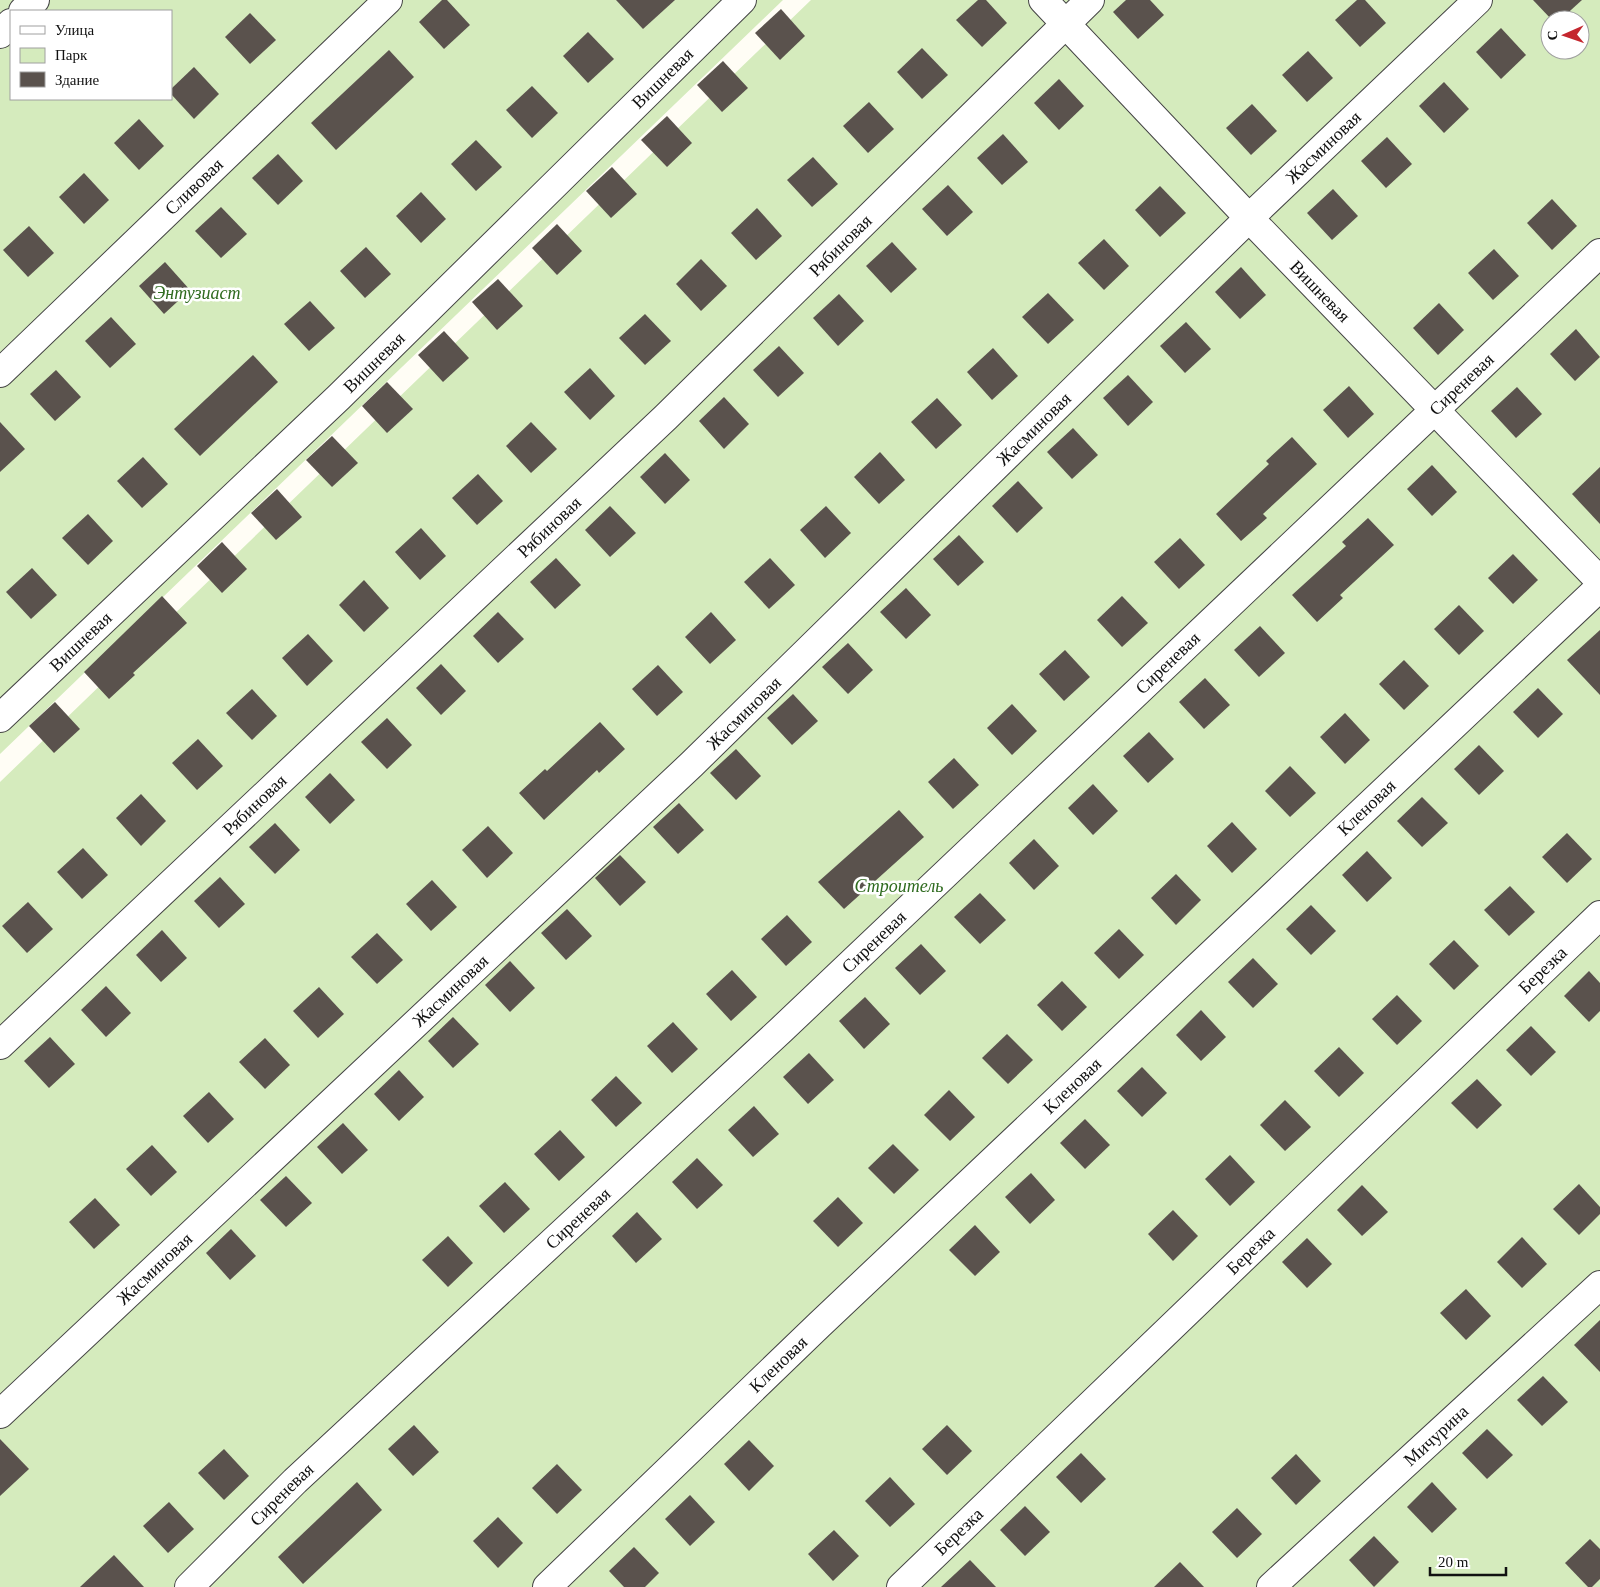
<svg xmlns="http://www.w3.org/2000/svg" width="1600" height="1587" viewBox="0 0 1600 1587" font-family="'Times New Roman',serif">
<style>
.green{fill:#d5ebbd;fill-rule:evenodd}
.building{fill:#5a524d}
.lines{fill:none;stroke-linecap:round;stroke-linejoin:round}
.street-casing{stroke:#444;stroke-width:30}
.street{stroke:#fff;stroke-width:28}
.labels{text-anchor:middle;stroke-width:5;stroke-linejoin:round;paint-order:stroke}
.street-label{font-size:18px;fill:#111;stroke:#fff}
.park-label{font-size:18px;font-style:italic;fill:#2f6b1f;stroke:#fff}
</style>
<rect width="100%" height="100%" fill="#fffdf5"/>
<g class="green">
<path d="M0,0H783L0,754ZM11,11H171V99H11Z"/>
<path d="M811,0H1600V1587H0V782ZM1550,20H1580V50H1550Z"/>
</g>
<g class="building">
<path d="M442,0H447L470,25L444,49L419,22Z"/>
<path d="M616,0H675L643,29Z"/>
<path d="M978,0H986L1007,23L982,47L956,20Z"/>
<path d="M1126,0H1150L1164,15L1138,39L1113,12Z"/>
<path d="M1357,0H1365L1386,23L1360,47L1335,20Z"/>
<path d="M1533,0H1582L1560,20H1552Z"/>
<path d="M781,9L805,36L780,60L755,33Z"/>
<path d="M250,13L276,40L250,64L225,37Z"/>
<path d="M1501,28L1526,55L1501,79L1476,52Z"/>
<path d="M588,32L614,59L588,83L563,56Z"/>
<path d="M922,48L948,75L922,99L897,72Z"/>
<path d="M389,50L414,77L336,150L311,123Z"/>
<path d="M1308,51L1333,78L1307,102L1282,75Z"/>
<path d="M723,61L748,88L722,112L697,85Z"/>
<path d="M194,67L219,94L194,119L171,94V89Z"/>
<path d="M1059,79L1084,106L1059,130L1034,103Z"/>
<path d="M1444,82L1469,109L1444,133L1419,106Z"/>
<path d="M532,86L558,113L532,138L506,110Z"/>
<path d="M869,102L894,129L868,153L843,126Z"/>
<path d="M1252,104L1277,131L1251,155L1226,128Z"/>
<path d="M667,116L692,143L667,167L641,140Z"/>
<path d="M139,119L164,146L139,170L114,143Z"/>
<path d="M1003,134L1028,162L1002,185L977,158Z"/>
<path d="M1387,137L1412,164L1386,188L1361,161Z"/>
<path d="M476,140L502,167L476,191L451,164Z"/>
<path d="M278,154L303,181L278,205L252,178Z"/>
<path d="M813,157L838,184L812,207L787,180Z"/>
<path d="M612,167L637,194L611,218L586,191Z"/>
<path d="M84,173L109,200L84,224L59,197Z"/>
<path d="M948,185L973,212L947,236L922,209Z"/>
<path d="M1160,186L1186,213L1160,237L1135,210Z"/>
<path d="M1333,189L1358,216L1332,240L1307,213Z"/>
<path d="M421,192L446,219L421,243L396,216Z"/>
<path d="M1552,199L1577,226L1552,250L1527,223Z"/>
<path d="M221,207L247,234L221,258L195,231Z"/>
<path d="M757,208L782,236L756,260L731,233Z"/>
<path d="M557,224L582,251L557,275L532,248Z"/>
<path d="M29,226L54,253L28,277L3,250Z"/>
<path d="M1104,239L1129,266L1104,290L1078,263Z"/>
<path d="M892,242L917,269L891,293L866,266Z"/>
<path d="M366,247L391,274L365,298L340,271Z"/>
<path d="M1494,249L1519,276L1493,300L1468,273Z"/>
<path d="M701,259L727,286L701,311L676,284Z"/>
<path d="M165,262L190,290L164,314L139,286Z"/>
<path d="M1241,267L1266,295L1240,319L1215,292Z"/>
<path d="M498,279L523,306L497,330L472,302Z"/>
<path d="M1048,293L1074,320L1048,344L1022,317Z"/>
<path d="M839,294L864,321L838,346L813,318Z"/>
<path d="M310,301L335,328L309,351L284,324Z"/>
<path d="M1439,303L1464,330L1438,355L1413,328Z"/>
<path d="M645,314L671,341L645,365L619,338Z"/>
<path d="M111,317L136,344L110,368L85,341Z"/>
<path d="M1186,322L1211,349L1185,373L1160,346Z"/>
<path d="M1576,329L1600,357L1575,381L1550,354Z"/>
<path d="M444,331L469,358L443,382L418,355Z"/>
<path d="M779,346L804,373L778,397L753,370Z"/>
<path d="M993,348L1018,376L992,400L967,372Z"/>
<path d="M253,355L278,382L200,456L174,429Z"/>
<path d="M590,368L615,396L590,420L564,392Z"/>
<path d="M56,370L81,397L55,421L30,394Z"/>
<path d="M1128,375L1153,402L1128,426L1103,398Z"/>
<path d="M387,382L413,409L387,433L362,406Z"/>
<path d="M1349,386L1374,414L1348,438L1323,410Z"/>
<path d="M1517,387L1542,414L1516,438L1491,411Z"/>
<path d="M724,397L749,424L724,449L699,421Z"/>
<path d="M937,398L962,425L936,449L911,422Z"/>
<path d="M0,422L25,449L0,472Z"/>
<path d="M531,422L557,449L531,473L506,446Z"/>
<path d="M1073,428L1098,455L1072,479L1047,452Z"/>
<path d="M332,436L358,463L332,487L306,460Z"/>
<path d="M1292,437L1317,464L1263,514L1267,518L1241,541L1216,514L1269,464L1266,461Z"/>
<path d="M880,452L905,480L879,504L854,477Z"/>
<path d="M665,453L690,480L665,504L640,477Z"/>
<path d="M143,457L168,484L142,508L117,481Z"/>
<path d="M1432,465L1457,492L1432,516L1407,489Z"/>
<path d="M1600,467V524L1572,494Z"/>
<path d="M478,474L503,501L477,525L452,498Z"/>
<path d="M1018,481L1043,508L1017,533L992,506Z"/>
<path d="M277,489L302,517L276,540L251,513Z"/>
<path d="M610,506L636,533L610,557L585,530Z"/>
<path d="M826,506L851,533L825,558L800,530Z"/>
<path d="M88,514L113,541L88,565L62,538Z"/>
<path d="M1368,518L1394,545L1340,595L1343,598L1317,622L1292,595L1346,546L1342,542Z"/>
<path d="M421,528L446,556L420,580L395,552Z"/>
<path d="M959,535L984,562L958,586L933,559Z"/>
<path d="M1180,538L1205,565L1179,589L1154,562Z"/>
<path d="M222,542L247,569L222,593L197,566Z"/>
<path d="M1513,554L1538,580L1513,604L1488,578Z"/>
<path d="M556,558L581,585L555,609L530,582Z"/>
<path d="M770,558L795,585L769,609L744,582Z"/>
<path d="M32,568L57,595L31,619L6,592Z"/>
<path d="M364,580L389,608L364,632L339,605Z"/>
<path d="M906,588L931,615L906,639L880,612Z"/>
<path d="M162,596L187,623L133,673L135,675L109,699L84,672Z"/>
<path d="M1122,596L1148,623L1122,647L1097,620Z"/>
<path d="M1459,605L1484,631L1459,655L1434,629Z"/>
<path d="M498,612L524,639L498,663L473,636Z"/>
<path d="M711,612L736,640L710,664L685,637Z"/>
<path d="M1260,626L1285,653L1259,677L1234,650Z"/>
<path d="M1600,630V695L1567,660Z"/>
<path d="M308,634L333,661L307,686L282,658Z"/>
<path d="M848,643L873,670L848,694L822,667Z"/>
<path d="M1065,650L1090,677L1064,701L1039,674Z"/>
<path d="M1404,660L1429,686L1404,710L1379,684Z"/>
<path d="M441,664L466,691L441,715L416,688Z"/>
<path d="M658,665L683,692L657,716L632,689Z"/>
<path d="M1205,678L1230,705L1204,729L1179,702Z"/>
<path d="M1538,688L1563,714L1538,738L1513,712Z"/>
<path d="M252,689L277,716L252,740L226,713Z"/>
<path d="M793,694L818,721L792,745L767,718Z"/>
<path d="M55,702L80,729L54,753L29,726Z"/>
<path d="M1012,704L1037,731L1012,755L987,728Z"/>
<path d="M1345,713L1370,740L1345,764L1320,737Z"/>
<path d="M387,718L412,745L387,769L361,742Z"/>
<path d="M600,722L625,749L599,773L597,770L544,820L519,793L545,769L547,771Z"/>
<path d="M1149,732L1174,759L1148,783L1123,756Z"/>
<path d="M198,739L223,766L197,790L172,763Z"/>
<path d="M1479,745L1504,771L1479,795L1454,769Z"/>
<path d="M736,749L761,776L736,800L710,773Z"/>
<path d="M954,758L979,785L953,809L928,782Z"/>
<path d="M1290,766L1316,793L1290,817L1265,791Z"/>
<path d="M330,773L355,800L330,824L305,797Z"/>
<path d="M1093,784L1118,811L1093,835L1068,808Z"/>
<path d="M141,794L166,821L141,846L116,818Z"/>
<path d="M1422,797L1448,823L1422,847L1397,821Z"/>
<path d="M679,803L704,830L678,854L653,827Z"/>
<path d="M899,810L924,837L844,909L818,882Z"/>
<path d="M1232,822L1257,849L1232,873L1207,846Z"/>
<path d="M275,823L300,850L275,874L249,847Z"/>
<path d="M488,826L513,853L487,878L462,850Z"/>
<path d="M1567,833L1592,859L1567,883L1542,857Z"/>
<path d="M1034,839L1059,866L1034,890L1009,863Z"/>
<path d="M83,848L108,875L82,899L57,872Z"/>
<path d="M1367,851L1392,878L1367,902L1342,875Z"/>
<path d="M620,855L646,882L620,906L595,878Z"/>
<path d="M1176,874L1201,900L1176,925L1151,898Z"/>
<path d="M220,877L245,904L219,928L194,901Z"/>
<path d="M432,880L457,907L431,931L406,904Z"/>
<path d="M1510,886L1535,912L1509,936L1484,910Z"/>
<path d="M980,893L1006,920L980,944L954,917Z"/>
<path d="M28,902L53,929L27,953L2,926Z"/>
<path d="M1311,905L1336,931L1311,955L1286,929Z"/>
<path d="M567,909L592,936L566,960L541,933Z"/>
<path d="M787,915L812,942L786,966L761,939Z"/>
<path d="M1119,929L1144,955L1119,979L1094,953Z"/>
<path d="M162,930L187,958L161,982L136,955Z"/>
<path d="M377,933L403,960L377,984L351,957Z"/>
<path d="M1454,940L1479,966L1454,990L1429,964Z"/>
<path d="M921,944L946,971L920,995L895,968Z"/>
<path d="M1253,958L1278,984L1253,1008L1228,982Z"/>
<path d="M510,961L535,988L510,1012L485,985Z"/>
<path d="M732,970L757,997L731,1021L706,994Z"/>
<path d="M1589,971L1600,983V1011L1589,1022L1564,996Z"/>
<path d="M1062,981L1087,1007L1062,1031L1037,1005Z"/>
<path d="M106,986L131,1013L106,1037L81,1010Z"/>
<path d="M319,987L344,1014L318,1038L293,1011Z"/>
<path d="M1397,995L1422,1021L1397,1045L1372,1019Z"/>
<path d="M865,997L890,1024L864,1049L839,1021Z"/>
<path d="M1201,1010L1226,1037L1201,1061L1176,1035Z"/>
<path d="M453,1017L479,1044L453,1068L428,1041Z"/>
<path d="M673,1022L698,1049L672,1073L647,1046Z"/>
<path d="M1531,1026L1556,1052L1531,1076L1506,1050Z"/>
<path d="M1007,1034L1033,1060L1008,1084L982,1058Z"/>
<path d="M50,1037L75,1064L49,1088L24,1061Z"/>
<path d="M265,1038L290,1065L265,1089L239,1062Z"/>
<path d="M1339,1047L1364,1073L1339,1097L1314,1071Z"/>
<path d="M809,1053L834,1080L808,1104L783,1077Z"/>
<path d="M1142,1067L1167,1093L1142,1117L1117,1091Z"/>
<path d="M399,1070L424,1097L399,1121L374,1094Z"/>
<path d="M616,1076L642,1103L616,1127L591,1100Z"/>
<path d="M1477,1079L1502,1105L1477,1129L1451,1103Z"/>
<path d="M949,1090L975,1117L950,1141L924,1115Z"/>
<path d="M209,1092L234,1119L208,1143L183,1116Z"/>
<path d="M1285,1100L1311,1127L1285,1151L1260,1125Z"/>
<path d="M754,1106L779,1134L753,1157L728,1130Z"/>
<path d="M1085,1119L1110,1145L1085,1169L1060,1143Z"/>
<path d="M343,1123L368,1150L342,1174L317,1147Z"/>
<path d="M560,1130L585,1157L559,1181L534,1154Z"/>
<path d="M893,1144L919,1170L894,1194L868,1168Z"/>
<path d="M152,1145L177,1172L151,1196L126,1169Z"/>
<path d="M1230,1155L1255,1182L1230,1206L1205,1179Z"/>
<path d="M697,1158L723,1185L697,1209L672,1182Z"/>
<path d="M1031,1173L1055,1200L1030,1224L1005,1197Z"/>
<path d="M286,1176L312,1203L286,1227L260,1200Z"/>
<path d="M505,1182L530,1209L504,1233L479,1206Z"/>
<path d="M1579,1184L1600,1207V1214L1579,1235L1553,1209Z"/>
<path d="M1362,1185L1388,1212L1362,1236L1337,1210Z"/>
<path d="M838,1197L863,1223L838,1247L813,1221Z"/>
<path d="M95,1198L120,1225L94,1249L69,1222Z"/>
<path d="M1173,1210L1198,1236L1173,1261L1148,1234Z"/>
<path d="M637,1212L662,1239L636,1263L612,1236Z"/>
<path d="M975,1225L1000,1252L975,1276L949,1250Z"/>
<path d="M231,1229L256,1256L230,1280L206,1253Z"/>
<path d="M448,1236L473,1263L448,1287L422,1260Z"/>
<path d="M1522,1237L1547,1264L1522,1288L1497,1262Z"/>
<path d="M1307,1238L1332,1264L1307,1288L1282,1262Z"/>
<path d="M1466,1289L1491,1316L1466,1340L1440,1313Z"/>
<path d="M1600,1320V1372L1574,1345Z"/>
<path d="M1543,1376L1568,1402L1542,1426L1517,1400Z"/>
<path d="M414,1425L439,1452L413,1476L388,1449Z"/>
<path d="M947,1425L972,1451L947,1475L922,1449Z"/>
<path d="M1487,1429L1513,1455L1487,1479L1462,1453Z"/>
<path d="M0,1439L29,1469L0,1496Z"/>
<path d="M749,1440L774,1466L749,1491L724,1464Z"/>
<path d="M224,1449L249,1476L224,1500L198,1473Z"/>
<path d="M1081,1453L1106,1479L1081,1503L1056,1477Z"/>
<path d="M1296,1454L1321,1481L1296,1505L1271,1478Z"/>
<path d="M557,1464L582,1490L557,1514L532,1488Z"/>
<path d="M890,1477L915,1504L890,1527L865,1501Z"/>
<path d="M357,1482L382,1510L303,1584L278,1557Z"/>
<path d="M1432,1482L1457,1509L1432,1533L1407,1507Z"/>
<path d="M690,1495L715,1522L690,1546L665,1519Z"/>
<path d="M169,1502L194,1529L168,1553L143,1526Z"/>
<path d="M1025,1506L1050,1532L1025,1556L1000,1530Z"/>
<path d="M1237,1508L1262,1534L1237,1558L1212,1532Z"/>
<path d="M498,1517L523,1543L498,1568L473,1541Z"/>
<path d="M834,1530L859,1556L833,1581L808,1554Z"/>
<path d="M1374,1536L1399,1562L1374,1587L1349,1560Z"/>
<path d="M1590,1539L1600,1549V1579L1592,1587H1588L1565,1563Z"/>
<path d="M634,1547L659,1573L645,1587H624L609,1571Z"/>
<path d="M114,1555L144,1587H80Z"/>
<path d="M970,1560L996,1587H941Z"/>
<path d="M1180,1562L1204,1587H1154Z"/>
</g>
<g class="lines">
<defs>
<g id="street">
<path id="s1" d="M1043,0L1249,218L1600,581"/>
<path d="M23,11L35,0"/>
<path d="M0,34L11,23"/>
<path id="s2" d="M0,373L388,0"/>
<path id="s3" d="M0,718L339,397L742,0"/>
<path id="s4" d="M0,1045L666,417L1090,0"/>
<path id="s5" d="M0,1414L692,764L1249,218L1478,0"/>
<path id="s6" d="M189,1587L295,1481L781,1030L1600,253"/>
<path id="s7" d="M547,1587L819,1325L1600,587"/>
<path id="s8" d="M901,1587L1600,915"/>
<path id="s9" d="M1271,1587L1600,1285"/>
</g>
</defs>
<use href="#street" class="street-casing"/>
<use href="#street" class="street"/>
</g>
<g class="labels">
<g class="street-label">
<text dy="6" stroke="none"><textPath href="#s3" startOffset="921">Вишневая</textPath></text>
<text dy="6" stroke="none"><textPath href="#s5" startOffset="1832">Жасминовая</textPath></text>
<text dy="6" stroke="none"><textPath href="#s2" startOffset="269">Сливовая</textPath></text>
<text dy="6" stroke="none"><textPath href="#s4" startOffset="1160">Рябиновая</textPath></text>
<text dy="6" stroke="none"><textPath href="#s1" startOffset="402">Вишневая</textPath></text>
<text dy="6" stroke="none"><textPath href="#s3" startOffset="516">Вишневая</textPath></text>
<text dy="6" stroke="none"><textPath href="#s6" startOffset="1751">Сиреневая</textPath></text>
<text dy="6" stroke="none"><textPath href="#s5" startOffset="1428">Жасминовая</textPath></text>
<text dy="6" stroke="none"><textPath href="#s4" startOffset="755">Рябиновая</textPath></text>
<text dy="6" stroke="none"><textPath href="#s3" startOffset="111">Вишневая</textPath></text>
<text dy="6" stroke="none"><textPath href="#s6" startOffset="1346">Сиреневая</textPath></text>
<text dy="6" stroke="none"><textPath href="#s5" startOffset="1022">Жасминовая</textPath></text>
<text dy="6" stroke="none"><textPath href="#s4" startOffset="350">Рябиновая</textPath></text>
<text dy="6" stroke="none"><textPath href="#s7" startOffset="1131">Кленовая</textPath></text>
<text dy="6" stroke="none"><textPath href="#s6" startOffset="941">Сиреневая</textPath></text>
<text dy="6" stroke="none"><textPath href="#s8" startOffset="890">Березка</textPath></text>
<text dy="6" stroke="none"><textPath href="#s5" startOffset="618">Жасминовая</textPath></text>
<text dy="6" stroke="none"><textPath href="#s7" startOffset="726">Кленовая</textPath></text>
<text dy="6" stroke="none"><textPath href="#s6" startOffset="536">Сиреневая</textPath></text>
<text dy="6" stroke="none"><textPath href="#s8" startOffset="485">Березка</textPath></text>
<text dy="6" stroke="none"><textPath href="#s5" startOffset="212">Жасминовая</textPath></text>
<text dy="6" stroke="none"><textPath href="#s7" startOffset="321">Кленовая</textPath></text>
<text dy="6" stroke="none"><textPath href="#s9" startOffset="224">Мичурина</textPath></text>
<text dy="6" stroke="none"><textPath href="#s6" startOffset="131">Сиреневая</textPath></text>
<text dy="6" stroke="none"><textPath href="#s8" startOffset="80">Березка</textPath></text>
</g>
<g class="park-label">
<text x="197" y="299">Энтузиаст</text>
<text x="899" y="892">Строитель</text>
</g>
</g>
<rect x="10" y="10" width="162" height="90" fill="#ffffff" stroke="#a0a0a0"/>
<rect x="20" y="26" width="25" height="8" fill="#ffffff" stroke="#a0a0a0"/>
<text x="55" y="35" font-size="15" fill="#111111">Улица</text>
<rect x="20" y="48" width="25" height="15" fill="#d5ebbd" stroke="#a0a0a0"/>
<text x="55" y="60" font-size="15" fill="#111111">Парк</text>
<rect x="20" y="72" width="25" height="15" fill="#5a524d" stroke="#a0a0a0"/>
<text x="55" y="85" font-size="15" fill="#111111">Здание</text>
<g transform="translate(1565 35) rotate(268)"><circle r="24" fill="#ffffff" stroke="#a0a0a0"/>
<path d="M0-4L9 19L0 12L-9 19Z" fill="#c4262e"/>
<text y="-8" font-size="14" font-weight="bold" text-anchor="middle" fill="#111111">С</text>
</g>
<path d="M1430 1567v8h76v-8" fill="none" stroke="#111111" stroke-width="2.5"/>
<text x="1438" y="1567" font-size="15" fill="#111111" stroke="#ffffff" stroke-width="4" paint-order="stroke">20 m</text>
</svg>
